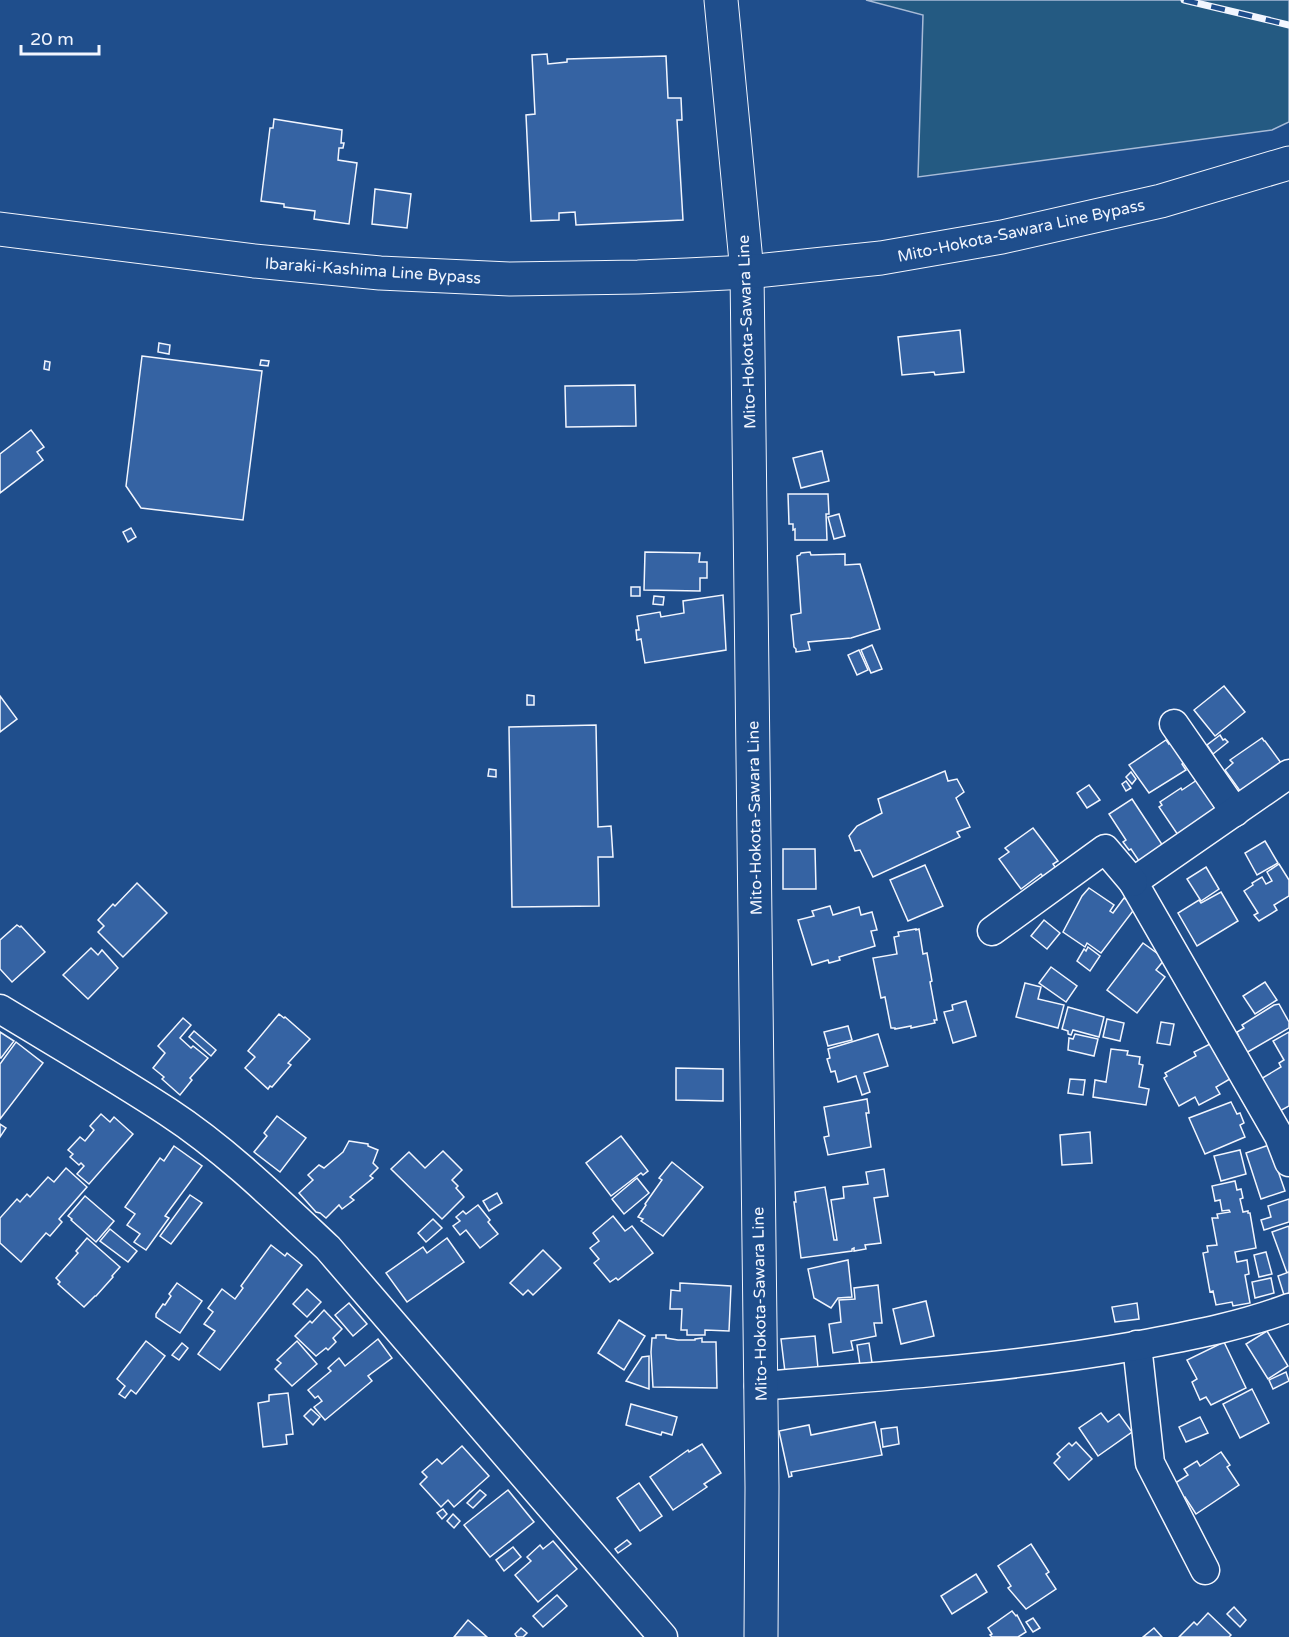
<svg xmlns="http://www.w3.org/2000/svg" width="1289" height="1637" viewBox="0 0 1289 1637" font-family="'Varela Round',sans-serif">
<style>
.green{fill:#245a82;stroke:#a8bbd7;stroke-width:1.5}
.building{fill:#3563a3;stroke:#f2f6ff;stroke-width:1.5}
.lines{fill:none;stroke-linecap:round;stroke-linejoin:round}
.minor-casing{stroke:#f2f6ff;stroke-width:31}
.major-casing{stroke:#f2f6ff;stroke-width:35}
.minor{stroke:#1f4e8c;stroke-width:28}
.major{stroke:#1f4e8c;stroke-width:33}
.rail-casing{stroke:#f2f6ff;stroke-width:7}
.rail{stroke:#1f4e8c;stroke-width:4.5;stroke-dasharray:14;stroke-linecap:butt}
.labels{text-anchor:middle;stroke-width:4.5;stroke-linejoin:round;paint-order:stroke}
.street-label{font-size:16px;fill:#f2f6ff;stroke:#1f4e8c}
</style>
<rect width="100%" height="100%" fill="#1f4e8c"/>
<path class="green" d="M866,0H1289V122L1272,130L918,177L923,15Z"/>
<g class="building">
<path d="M547,54L548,64L567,62V59L666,56L668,98H681L682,120H677L683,220L576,225L575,212L559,213V220L531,221L526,115L535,114L532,55Z"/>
<path d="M274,119L342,130L341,143H344L343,148H339L338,160L357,163L349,224L314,219L315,211L284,207V204L261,201L270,128H273Z"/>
<path d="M375,189L411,194L407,228L372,224Z"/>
<path d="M960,330L964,372L935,375L934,372L902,375L898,337Z"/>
<path d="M159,343L170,345L169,354L158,352Z"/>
<path d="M142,356L262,371L243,520L141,508L126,486Z"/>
<path d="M261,360L269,361L268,366L260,365Z"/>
<path d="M45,361L50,362L49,370L44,369Z"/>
<path d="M635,385L636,426L566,427L565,386Z"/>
<path d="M31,430L44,447L37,452L43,460L0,493V454Z"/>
<path d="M822,451L829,481L801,488L793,458Z"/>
<path d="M788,494H828L829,514H826L827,540H795V529L793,530V524H789Z"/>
<path d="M839,514L845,536L834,539L828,517Z"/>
<path d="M131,528L136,537L128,542L123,532Z"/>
<path d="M645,552L700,553L699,562H707V578H700V591L644,590Z"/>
<path d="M810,552L811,555L845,554V565L860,564L880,629L851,638L808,642L810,650L796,652V649L794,647L791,615L801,613L797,556L800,555L801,553Z"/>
<rect x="631" y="587" width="9" height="9"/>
<path d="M723,595L726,650L645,663L641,639L637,640L636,630H639L637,616L660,612L661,617L684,613L683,601Z"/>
<path d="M654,596L664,597L663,605L653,604Z"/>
<path d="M872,645L882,669L871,673L861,650Z"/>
<path d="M859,650L868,670L857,675L848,655Z"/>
<path d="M1224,686L1245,712L1215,736L1194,710Z"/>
<path d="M527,695L534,696V705H527Z"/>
<path d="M0,696L17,719L0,732Z"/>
<path d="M596,725L598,827L611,826L613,857H598L599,906L512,907L509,727Z"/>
<path d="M1220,735L1223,740L1225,739L1228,742L1213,754L1207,745Z"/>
<path d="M1262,738L1264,741H1265L1284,767L1243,795L1225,770L1233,763L1230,760Z"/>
<path d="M1166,740L1169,744L1171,742L1184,762L1182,764L1186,770L1149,793L1129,765Z"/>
<path d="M489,769L496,770V777L488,776Z"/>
<path d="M945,771L948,781L957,779L964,792L956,798L970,827L957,832L960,837L873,877L860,850L855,851L849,836L857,826L882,813L878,799Z"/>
<path d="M1131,772L1136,779L1132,784L1126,777Z"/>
<path d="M1200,778L1222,809L1180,838L1159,807L1162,805L1160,802L1181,788L1182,790Z"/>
<path d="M1126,781L1131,788L1126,791L1122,784Z"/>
<path d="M1089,785L1100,800L1087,808L1077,793Z"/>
<path d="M1132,799L1165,849L1141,864L1131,849L1129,850L1123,842L1126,840L1109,814Z"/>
<path d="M1033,828L1058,861L1053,864L1057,870L1045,879L1041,874L1021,889L999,859L1009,852L1005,848Z"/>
<path d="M1265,841L1278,863L1257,875L1245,853Z"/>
<path d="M783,849H815L816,889H783Z"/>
<path d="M1279,864L1289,880V896L1274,905L1277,910L1259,921L1254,915L1258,913L1244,891L1253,885L1252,883L1262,877L1266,884L1272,881L1267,872Z"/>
<path d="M925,865L943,906L908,921L890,880Z"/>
<path d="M1206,867L1219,889L1201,901L1187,879Z"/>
<path d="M137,883L167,913L123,957L98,932L104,926L98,920L113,904L115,906Z"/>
<path d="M1089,888L1114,905L1110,911L1113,913L1124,898L1136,907L1101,953L1087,943L1085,947L1063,932L1082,896Z"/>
<path d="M1221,892L1238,921L1197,946L1178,913L1199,900L1201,903Z"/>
<path d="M830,906L833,915L859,907L861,915L872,912L877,930L871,931L875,946L839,957L840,960L829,963L828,960L812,965L798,920L814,916L812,911Z"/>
<path d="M1044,920L1060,933L1047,949L1031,936Z"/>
<path d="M17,925L20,927L21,926L45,952L12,982L0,969V940Z"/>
<path d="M916,929V930L919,929L923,954L927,953L932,981L930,982L937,1020H934L935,1023L911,1028V1026L895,1029V1028H891L885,997L881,998L873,958L897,954L894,937L899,936L898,932Z"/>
<path d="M1143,943L1165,959L1156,970L1165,977L1137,1013L1107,990Z"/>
<path d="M1088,947L1100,956L1090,971L1077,961L1084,949L1086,951Z"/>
<path d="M91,948L98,955L102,950L118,968L88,999L63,975Z"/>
<path d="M1051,967L1077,986L1066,1002L1039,983Z"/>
<path d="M1265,982L1277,1000L1255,1014L1243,996Z"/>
<path d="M1025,983L1041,987L1038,999L1064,1005L1058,1028L1016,1017Z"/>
<path d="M966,1001L976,1036L953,1043L944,1012L953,1010L952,1005Z"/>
<path d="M1279,1004L1289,1022V1028L1246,1053L1237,1039L1239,1037L1237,1032L1244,1028L1242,1025L1274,1005Z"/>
<path d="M1068,1007L1104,1017L1099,1037L1073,1030L1071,1035L1068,1034V1031L1062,1029Z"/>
<path d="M279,1014L284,1018L285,1017L310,1039L288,1063L291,1065L272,1087L270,1086L268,1089L245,1068L255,1057L248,1051Z"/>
<path d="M183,1018L191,1025L180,1038L191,1048L193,1046L208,1058L190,1078L192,1080L180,1095L162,1079L164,1077L153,1068L165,1053L158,1046Z"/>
<path d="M1107,1019L1124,1023L1120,1041L1103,1037Z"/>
<path d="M1161,1022L1174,1024L1170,1045L1157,1043Z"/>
<path d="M848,1026L852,1040L828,1046L824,1032Z"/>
<path d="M194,1031L216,1050L211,1056L189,1037Z"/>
<path d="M0,1032L14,1041L1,1058H0Z"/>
<path d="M1289,1032V1106L1278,1112L1259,1080L1281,1067L1279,1063L1284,1060L1273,1041Z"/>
<path d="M878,1034L888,1066L864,1073L870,1092L862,1095L856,1076L838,1082L835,1071L831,1072L827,1059L830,1058L828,1049Z"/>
<path d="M1075,1034L1098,1039L1094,1056L1068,1050L1069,1038L1073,1039Z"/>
<path d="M16,1042L43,1063L0,1119V1064Z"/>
<path d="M1212,1043L1235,1076L1216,1087L1220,1094L1199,1105L1195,1097L1179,1106L1164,1078L1167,1076L1165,1073L1196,1056L1194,1052Z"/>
<path d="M1111,1049L1128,1051L1127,1055L1140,1057L1139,1064L1143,1065L1139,1087L1149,1089L1146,1105L1093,1097L1095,1080L1106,1082Z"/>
<path d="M676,1068L723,1069V1101L676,1100Z"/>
<path d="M1070,1079L1085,1080L1083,1095L1068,1093Z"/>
<path d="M867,1099L869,1113H866L871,1147L828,1155L824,1137L829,1136L824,1107Z"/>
<path d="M1231,1102L1237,1114L1240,1113L1244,1123L1240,1125L1245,1137L1205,1154L1189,1118Z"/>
<path d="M101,1114L110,1122L114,1117L133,1134L89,1184L77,1174L84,1166L81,1163L79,1165L70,1157L73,1154L68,1150L80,1137L85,1141L94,1130L90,1126Z"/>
<path d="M277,1116L306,1138L280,1172L254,1152L267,1136L264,1133Z"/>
<path d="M0,1124L6,1128L0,1137Z"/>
<path d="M1090,1132L1092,1163L1062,1165L1060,1135Z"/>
<path d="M621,1136L648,1171L643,1175L641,1173L611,1196L586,1163Z"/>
<path d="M349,1141L368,1144V1146L378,1150L373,1163L378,1168L370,1176L373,1178L350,1197L354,1200L342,1209L339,1205L326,1218L320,1213L316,1212L299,1193L313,1180L308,1175L319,1165L324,1168L343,1152Z"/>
<path d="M1269,1145L1285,1191L1261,1199L1246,1153Z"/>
<path d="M174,1146L202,1166L165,1216L169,1218L146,1250L134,1242L140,1234L127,1225L135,1214L125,1207L160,1158L164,1161Z"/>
<path d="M1240,1150L1246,1174L1221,1181L1214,1156Z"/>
<path d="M443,1151L462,1170L452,1180L458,1186L456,1188L464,1197L442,1219L391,1169L409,1152L425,1168Z"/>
<path d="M672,1162L703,1187L663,1236L641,1221L643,1219L638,1217L646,1205L645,1204L662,1180L659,1178Z"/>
<path d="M66,1168L87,1187L59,1219L62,1222L50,1236L46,1233L21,1262L0,1243V1218L17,1199L20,1202L27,1194L30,1197L48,1177L54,1182Z"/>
<path d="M884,1169L888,1196L874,1198L881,1243L865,1245L866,1249L854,1251V1248L852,1249V1251L801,1258L794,1202H796L795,1192L825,1187L834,1240H837L831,1200L844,1198L843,1187L868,1184L866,1172Z"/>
<path d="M637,1178L649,1193L624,1214L612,1199Z"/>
<path d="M1235,1181L1237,1190L1241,1189L1243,1198L1240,1199L1243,1212L1248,1211V1213H1250L1256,1248L1235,1252L1237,1262L1247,1260L1249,1274L1245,1275L1250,1303L1233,1306L1232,1302L1216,1305L1213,1291L1210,1292L1203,1253L1208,1252L1207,1246L1217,1245L1212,1218H1218L1217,1214L1230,1212L1229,1210L1222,1211L1220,1200L1215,1201L1212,1186Z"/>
<path d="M497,1193L502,1203L489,1211L483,1201Z"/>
<path d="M190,1195L202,1203L171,1244L160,1236Z"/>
<path d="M85,1196L114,1221L96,1242L71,1220L72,1219L68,1216Z"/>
<path d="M1289,1199V1222L1264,1230L1261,1220L1271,1217L1268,1206Z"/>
<path d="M478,1205L490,1220L488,1222L498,1234L480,1248L466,1230L460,1235L453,1226L460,1221L456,1217L463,1211L466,1214Z"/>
<path d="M613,1216L625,1231L632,1226L653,1253L618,1280L616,1278L610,1282L594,1263L599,1259L590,1248L599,1241L593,1233Z"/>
<path d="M433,1219L442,1228L426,1242L418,1233Z"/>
<path d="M1289,1226V1272L1287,1273L1272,1232Z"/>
<path d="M110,1229L137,1251L128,1262L100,1241Z"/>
<path d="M87,1238L120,1267L112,1276L113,1277L96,1296H95L84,1307L58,1284L60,1282L56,1278L78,1253L76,1251Z"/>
<path d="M447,1238L464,1262L407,1302L386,1273L423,1247L427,1253Z"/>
<path d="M271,1245L285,1256L287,1253L302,1265L220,1370L198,1354L215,1331L204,1324L213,1312L208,1308L222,1289L235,1299L243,1288L241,1286Z"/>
<path d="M543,1250L561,1268L533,1295L528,1290L523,1295L510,1283Z"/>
<path d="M1266,1252L1272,1274L1259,1277L1254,1255Z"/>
<path d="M848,1260L852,1297L838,1298L831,1308L814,1298L808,1269Z"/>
<path d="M1289,1272V1293L1284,1295L1278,1276Z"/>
<path d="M1271,1278L1274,1293L1255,1298L1252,1282Z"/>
<path d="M177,1283L202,1301L180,1333L156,1317V1314L163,1304L165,1305L171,1296L169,1294Z"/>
<path d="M680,1283L731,1286L729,1331L705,1330V1335H687V1330H681L682,1309H670L671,1290L680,1291Z"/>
<path d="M878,1285L882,1323H874L876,1336L851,1341L853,1350L833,1353L829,1324L841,1322L839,1300L855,1299L854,1288Z"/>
<path d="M307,1289L321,1302L307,1317L293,1304Z"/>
<path d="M926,1301L934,1336L901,1344L893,1309Z"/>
<path d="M349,1303L367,1324L353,1336L335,1315Z"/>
<path d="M1137,1303L1139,1319L1115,1322L1112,1307Z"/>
<path d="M324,1310L342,1329L333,1338L336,1342L328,1350L326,1348L316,1356L295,1336L310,1321L312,1323Z"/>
<path d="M619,1320L645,1336L624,1370L598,1353Z"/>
<path d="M1267,1331L1288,1366L1268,1379L1246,1344Z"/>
<path d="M656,1335H666V1338L678,1340H695V1339L702,1338V1342H716L717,1388L653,1387L651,1352L652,1338H656Z"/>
<path d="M815,1336L818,1368L785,1372L781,1339Z"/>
<path d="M378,1339L392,1358L368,1376L372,1381L325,1420L314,1407L322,1401L318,1396L315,1398L308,1390L331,1371L328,1368L339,1358L345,1366Z"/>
<path d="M146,1341L165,1356L136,1394L131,1390L125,1398L119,1394L125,1386L117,1379Z"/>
<path d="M297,1341L317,1364L292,1386L275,1369L281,1363L277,1360Z"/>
<path d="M1224,1342L1246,1388L1211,1405L1206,1397L1200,1400L1192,1382L1197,1379L1187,1360Z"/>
<path d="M182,1343L188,1348L179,1360L172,1355Z"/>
<path d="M869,1343L872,1363L860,1365L857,1345Z"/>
<path d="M649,1356V1389L626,1381L642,1357Z"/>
<path d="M1286,1372L1289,1381L1273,1389L1269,1380Z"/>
<path d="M1252,1389L1269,1423L1240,1438L1223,1404Z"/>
<path d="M288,1393L293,1434L286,1435L287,1444L263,1447L258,1403L269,1401V1395Z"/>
<path d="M631,1404L677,1417L672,1435L662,1432L661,1435L626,1425Z"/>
<path d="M311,1409L320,1417L313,1425L304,1416Z"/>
<path d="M1101,1413L1108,1422L1119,1414L1132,1432L1098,1456L1079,1428Z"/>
<path d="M1200,1417L1208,1433L1186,1442L1179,1427Z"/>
<path d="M875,1422L882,1455L791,1472L792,1476L789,1477L779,1431L809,1425L811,1435Z"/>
<path d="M897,1427L899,1444L883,1447L881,1429Z"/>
<path d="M1076,1442L1092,1459L1069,1480L1054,1463L1060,1457L1057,1454L1069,1443L1072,1446Z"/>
<path d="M702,1444L721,1473L704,1484L707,1487L673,1510L650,1477L688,1450L689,1452Z"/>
<path d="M462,1446L489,1476L454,1507L448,1500L441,1507L420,1484L427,1477L422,1472L437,1459L442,1464Z"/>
<path d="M1221,1452L1230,1465L1227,1467L1239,1485L1196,1514L1185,1497L1181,1500L1172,1485L1188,1475L1184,1469L1197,1461L1200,1466Z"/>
<path d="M639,1483L662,1516L640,1531L617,1498Z"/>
<path d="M480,1490L486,1495L473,1508L467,1503Z"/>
<path d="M508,1490L534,1522L490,1557L464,1525Z"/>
<path d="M443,1509L447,1514L442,1519L437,1513Z"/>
<path d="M453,1514L460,1521L454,1528L447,1521Z"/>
<path d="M627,1540L631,1544L618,1553L615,1549Z"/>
<path d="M553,1541L577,1569L538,1602L515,1575L531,1561L527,1557L540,1545L543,1549Z"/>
<path d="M1031,1544L1049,1572L1046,1574L1056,1589L1026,1609L1008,1588L1011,1586L998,1566Z"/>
<path d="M513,1547L521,1557L504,1571L496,1560Z"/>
<path d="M976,1574L987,1592L952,1614L941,1596Z"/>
<path d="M557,1595L567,1606L543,1627L533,1616Z"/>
<path d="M1234,1607L1246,1620L1240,1627L1227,1614Z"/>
<path d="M1012,1611L1016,1616L1017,1615L1026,1632L1018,1637H992L990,1635L992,1634L988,1628Z"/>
<path d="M1208,1613L1231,1635L1229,1637H1179L1194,1622L1197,1625Z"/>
<path d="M1033,1618L1040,1628L1033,1632L1026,1622Z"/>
<path d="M468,1620L487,1637H454Z"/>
<path d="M521,1628L527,1633L523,1637H517L515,1634Z"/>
<path d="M1154,1628L1162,1637H1143Z"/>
</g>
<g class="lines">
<defs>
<g id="minor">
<path d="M1174,724L1235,812"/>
<path d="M1289,774L1133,882L1279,1136L1289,1162"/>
<path d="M992,931L1105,849L1133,882"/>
<path d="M0,1009C56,1043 113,1076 168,1112C226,1150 278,1201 328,1248L663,1637"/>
<path d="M1137,1345L1150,1463L1205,1570"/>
<path d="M759,1386C885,1376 1011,1368 1135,1346C1187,1336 1239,1327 1289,1308"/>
</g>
<g id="major">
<path d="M721,0L747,272L762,1487L761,1637"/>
<path d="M0,229L254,261L380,273L510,279L638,277L687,275L747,272L881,258L1002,237L1161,201L1289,163"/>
</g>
</defs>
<use href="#minor" class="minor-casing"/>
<use href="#major" class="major-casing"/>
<use href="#minor" class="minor"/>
<use href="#major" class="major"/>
<defs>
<path id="rail" d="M1184,0L1289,25"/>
</defs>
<use href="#rail" class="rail-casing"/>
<use href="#rail" class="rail"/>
</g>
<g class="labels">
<g class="street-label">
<text transform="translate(1021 230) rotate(-12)" y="6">Mito-Hokota-Sawara Line Bypass</text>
<text transform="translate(373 270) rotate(4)" y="6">Ibaraki-Kashima Line Bypass</text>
<text transform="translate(746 332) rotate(-92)" y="6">Mito-Hokota-Sawara Line</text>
<text transform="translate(754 818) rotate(-91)" y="6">Mito-Hokota-Sawara Line</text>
<text transform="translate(759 1304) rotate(-91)" y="6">Mito-Hokota-Sawara Line</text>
</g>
</g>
<path d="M21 45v9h78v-9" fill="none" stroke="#f2f6ff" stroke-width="3"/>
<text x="30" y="45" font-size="18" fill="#f2f6ff" stroke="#1f4e8c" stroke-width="4.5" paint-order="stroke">20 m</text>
</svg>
